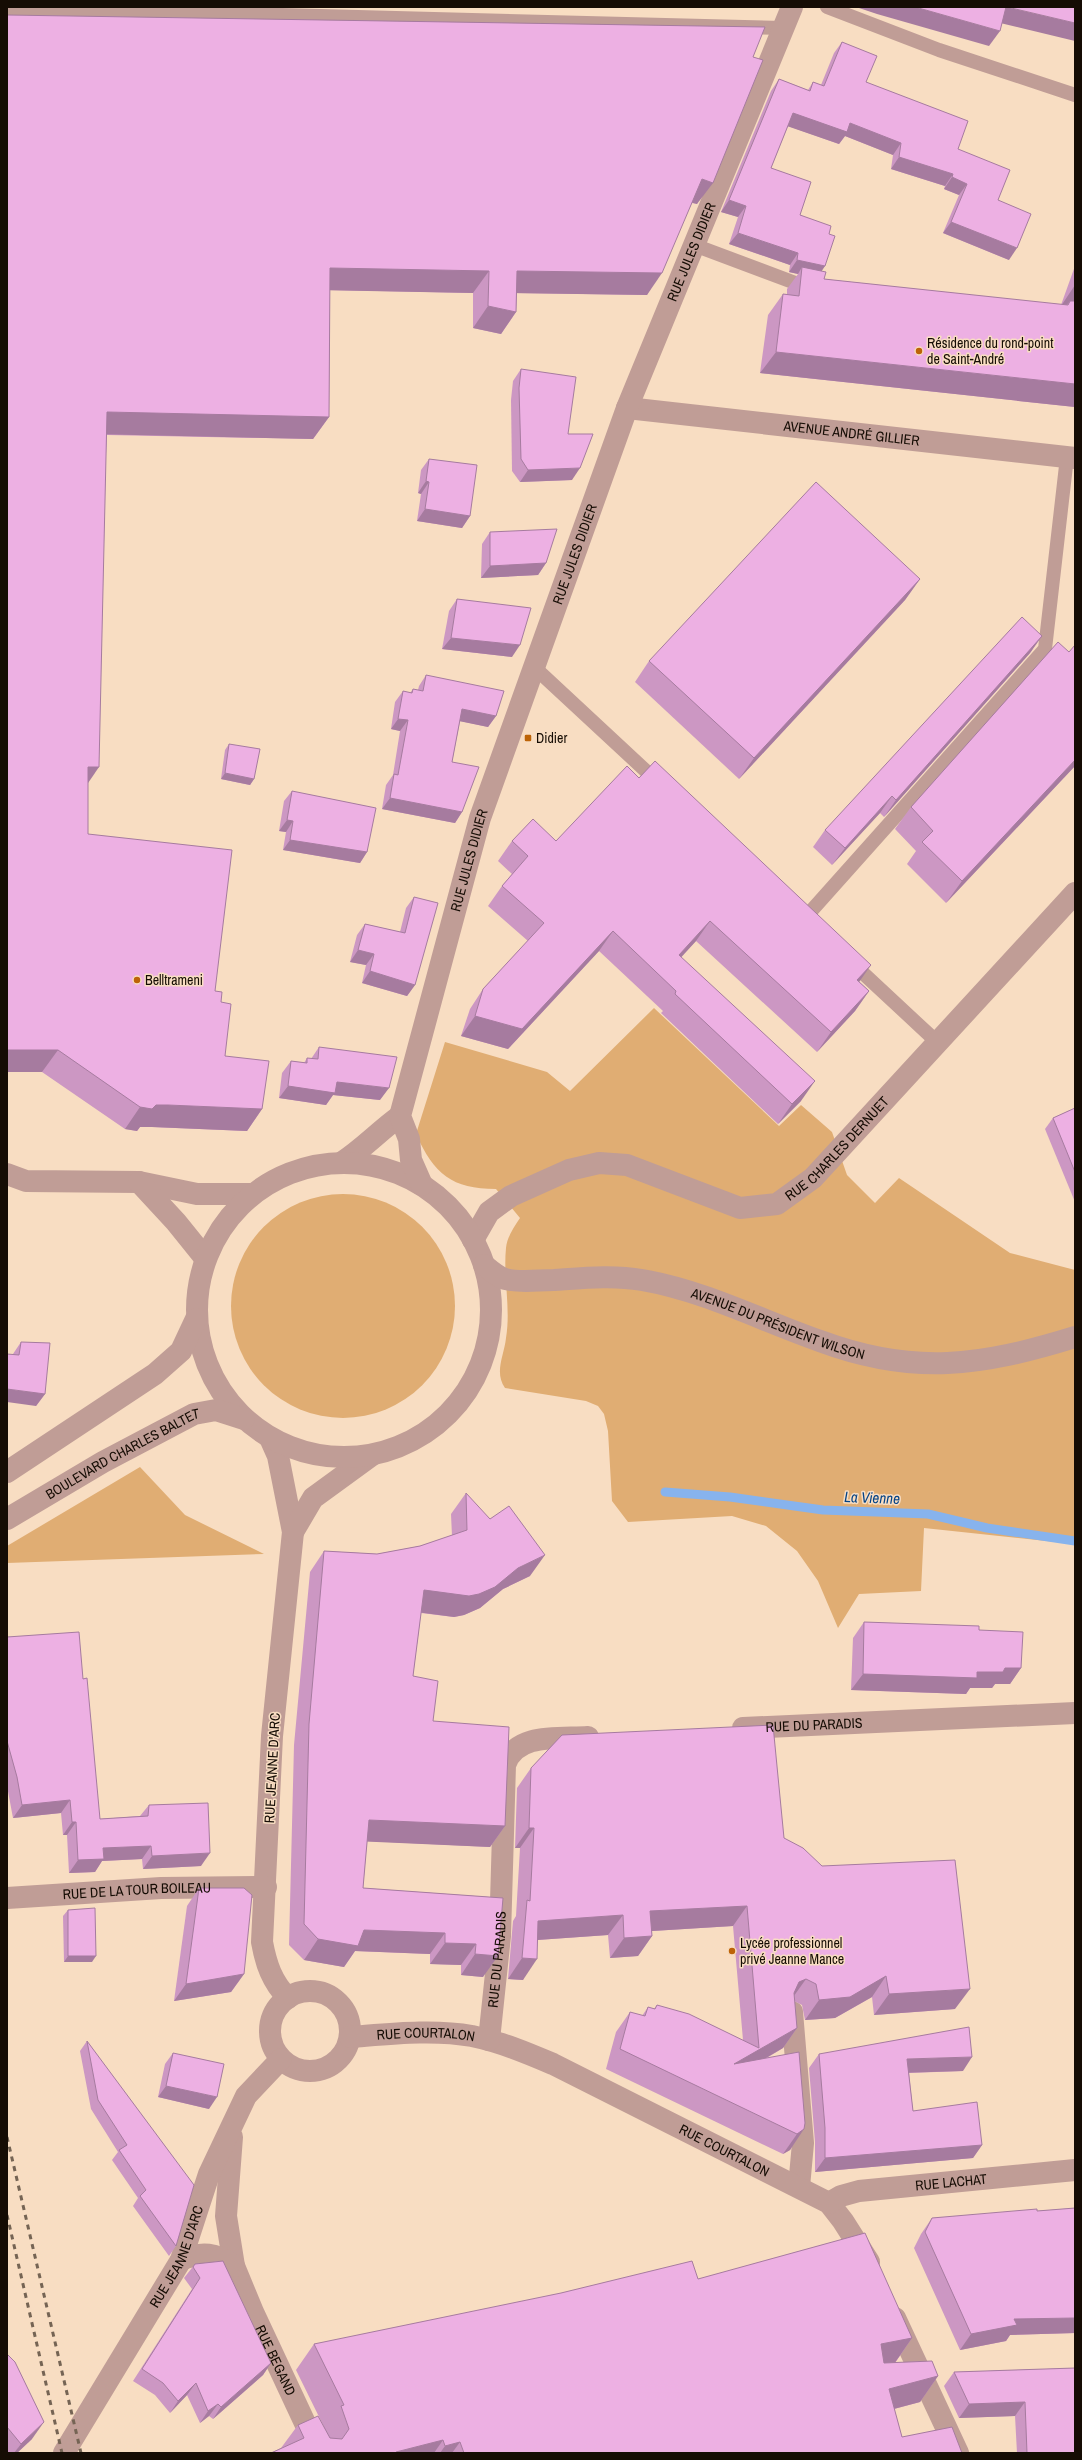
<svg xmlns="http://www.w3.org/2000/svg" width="1082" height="2460" viewBox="0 0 1082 2460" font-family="'Archivo Narrow',sans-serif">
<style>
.green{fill:#e0ad73}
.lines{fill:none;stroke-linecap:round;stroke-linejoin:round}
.stream{stroke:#87b3ed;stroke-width:9}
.service{stroke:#c09d96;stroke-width:14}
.minor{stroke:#c09d96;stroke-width:22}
.tertiary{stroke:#c09d96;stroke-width:22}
.rail{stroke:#756454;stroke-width:3;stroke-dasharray:5 5;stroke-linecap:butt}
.wall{fill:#cc97c3}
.shaded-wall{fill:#a67b9f}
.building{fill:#edb0e3;stroke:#a67b9f}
.poi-dot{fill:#bd6307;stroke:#f8ddc2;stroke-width:1.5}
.labels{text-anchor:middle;stroke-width:3;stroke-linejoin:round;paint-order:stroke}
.street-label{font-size:14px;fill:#150c04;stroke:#f8ddc2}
.poi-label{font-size:14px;fill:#150c04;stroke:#f8ddc2;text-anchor:start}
.water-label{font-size:15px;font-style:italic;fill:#034285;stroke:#f8ddc2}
</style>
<rect width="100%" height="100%" fill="#f8ddc2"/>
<g class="green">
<path d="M654,1008L779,1126L801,1105L832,1132L847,1175L875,1203L899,1178L1010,1253L1075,1270V1544L924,1528L921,1591L859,1594L838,1628L818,1581L797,1551L766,1526L732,1516L628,1522L612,1501L608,1431L604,1414L598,1406L586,1401L505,1388C494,1372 504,1356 506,1338C511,1308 503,1278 506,1248C507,1237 514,1227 520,1218L496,1189C452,1189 434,1174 416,1134L445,1042L547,1072L570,1091Z"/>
<circle cx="343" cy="1306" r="112"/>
<path d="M140,1467L185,1515L264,1554L7,1563V1546Z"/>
</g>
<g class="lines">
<path class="stream" d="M665,1492L730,1497L823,1510L928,1514L987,1528L1075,1541"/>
<g class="service">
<path d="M827,7L939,50L1075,95"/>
<path d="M7,8L783,28"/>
<path d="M694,245L798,284L810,286"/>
<path d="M534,667L660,784"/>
<path d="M804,919L1045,649L1067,457"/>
<path d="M851,962L937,1042"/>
</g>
<g class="minor">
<path id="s1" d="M627,408L1075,458"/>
<path d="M7,1174L26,1181L139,1182L197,1194H253"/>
<path d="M139,1182L176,1222L205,1258"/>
<path id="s2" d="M473,1240L489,1212L511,1196L569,1170L599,1163L627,1165L740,1208L777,1204L813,1178L1075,893"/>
<path d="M270,1438L278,1456L293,1532L272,1736L262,1942C266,1964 272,1982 288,1998"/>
<path d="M293,1532L313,1498L372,1455"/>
<path id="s3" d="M743,1728L1075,1713"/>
<path id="s4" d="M7,1898L161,1888L266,1887"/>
<circle cx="310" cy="2031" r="40"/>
<path d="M792,2012L803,2143L799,2187"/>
<path id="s5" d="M350,2037C390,2034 433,2029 472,2036C501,2042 527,2053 553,2064L829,2203L843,2221L869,2262"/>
<path id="s6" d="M489,2040L500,1936L505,1765C516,1732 560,1739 588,1737"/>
<path id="s7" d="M232,2137L226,2216L234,2266L253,2312L319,2453"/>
<path id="s8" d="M829,2203L841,2196L859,2191L1075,2170"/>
<path d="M181,2260C202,2251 216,2253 234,2266"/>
<path d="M895,2318L958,2453"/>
<path id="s9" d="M64,2453L181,2260L209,2174L246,2096L281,2059"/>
</g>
<g class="tertiary">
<path d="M341,1163C363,1149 379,1131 400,1116"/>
<circle cx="344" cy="1310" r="147"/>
<path id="s10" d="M422,1185L411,1160L409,1139L400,1116L480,818L627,408L792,7"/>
<path id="s11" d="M484,1265C490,1270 498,1277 505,1279C520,1283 537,1280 554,1280C584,1278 613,1275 642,1280C705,1291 760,1320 820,1341C914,1376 981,1366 1075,1337"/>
<path d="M7,1472L155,1374L181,1351L196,1319"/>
<path id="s12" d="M7,1519L103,1462L194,1414L216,1410L244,1419"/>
</g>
<g class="rail">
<path d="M7,2137L81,2453"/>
<path d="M7,2215L62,2453"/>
</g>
</g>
<g class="wall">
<path d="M7,15L753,57L697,204L692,203L647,295L517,293L516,312L501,334L473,328V293L330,290L329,417L313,439L107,435L88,782V834L215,991L221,1002L225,1056L262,1109L247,1131L152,1127H140L137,1131L125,1129L42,1072H7Z"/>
<path d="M842,42L866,82L958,149L998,200L1009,260L943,233L959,195L944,189L945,186L891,169L893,155L845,136L839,144L788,126L771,168L800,215L829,234L825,266L821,271L824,279L1061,305L1075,266V407L760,373L768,315L783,294H787V289L798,274L789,272L790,265L729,244L738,217L721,212L771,91L779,79L808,90L813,82L821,85L834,53Z"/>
<path d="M521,369L568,434L572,480L520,482L512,471L511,400L513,381Z"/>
<path d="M429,459L470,516L462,528L417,521L421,494L418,493L421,470Z"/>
<path d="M490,532L546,563L538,575L481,578L482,544Z"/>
<path d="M920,579L905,600L739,779L635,682L649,661Z"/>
<path d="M457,599L512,657L442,649L449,611Z"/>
<path d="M1042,636L1030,653L884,817L880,813L832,865L813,847L825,830Z"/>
<path d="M426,675L496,716L488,727L460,721L452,762L462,812L455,823L382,809L386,785L393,775L400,731L391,729L395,702L403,691L410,693L413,689L418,690L419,686Z"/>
<path d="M229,744L254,779L250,785L221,779L225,750Z"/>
<path d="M1075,766L946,903L907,864L916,851L895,829L911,807Z"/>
<path d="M639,778L869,991L855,1011L817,1052L696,941L681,957L801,1101L778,1124L661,1013L663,1011L599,951L508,1049L461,1036L470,1009L483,989L528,941L488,906L502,886L512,874L498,861L512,841H556Z"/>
<path d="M292,791L367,852L360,863L283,850L286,832L279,831L284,801Z"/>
<path d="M414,897L415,985L407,996L362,983L366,965L350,962L357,935L365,924L400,932L406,908Z"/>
<path d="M319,1047L380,1100L333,1095L326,1105L279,1098L282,1073L291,1061L304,1063L307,1058L311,1059Z"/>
<path d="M1075,1108V1202L1045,1129L1053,1118Z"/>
<path d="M21,1342L45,1394L36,1406L13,1354Z"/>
<path d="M466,1493L530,1576L503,1589L480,1608L464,1615L454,1617L421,1613L413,1676L433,1721L505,1826L490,1847L367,1841L363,1888L503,1898L483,1977L461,1975V1965L430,1964V1954L355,1951L344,1967L304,1960L289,1945L294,1745L310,1572L324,1551L377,1554L420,1546L452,1536L451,1514Z"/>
<path d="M864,1622L979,1630L1021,1668L1010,1684H995L992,1688H970L966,1694L851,1690L853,1638Z"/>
<path d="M7,1637L83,1679L100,1819L140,1816L149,1805L201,1866L143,1869L142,1859L102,1861L95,1872L69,1873L67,1835H63L61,1813L13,1818L7,1786Z"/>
<path d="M531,1768L784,1838L955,2009L874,2015L872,1997L835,2018L805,2020L802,2005L794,2001L797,2028L783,2048L765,2059L805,2123L790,2150L783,2154L606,2069L616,2032L630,2012L642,2016L648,2007L654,2009L657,2005L743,2040L733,1926L652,1931V1936L638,1956L610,1958L608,1935L537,1940L523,1980L508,1979L513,1921L516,1916L520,1848H515L517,1788Z"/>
<path d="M199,1888L244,1974L231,1992L174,2001L187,1906Z"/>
<path d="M68,1910L92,1962H64L63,1916Z"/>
<path d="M87,2041L176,2246L169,2256L133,2206L138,2198L112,2160L118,2152L91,2109L80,2051Z"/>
<path d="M173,2053L209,2109L158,2097L165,2064Z"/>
<path d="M819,2054L963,2071L909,2073L913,2111L982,2145L973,2158L815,2172V2142L809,2068Z"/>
<path d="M1075,2208V2333L1010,2335L1006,2341L960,2350L914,2248L921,2234L932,2218L1037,2211Z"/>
<path d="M195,2264L271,2363L263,2375L213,2419L209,2416L200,2423L187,2395L170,2413L155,2395L133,2381L192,2289L184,2278Z"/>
<path d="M698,2279L912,2338L895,2363L938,2376L920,2402L894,2409L902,2437L962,2453H271L281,2448L298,2425L324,2427L296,2370L314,2344Z"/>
<path d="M7,2354L32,2439L17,2453H7Z"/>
<path d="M1075,2368V2453H1017L1015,2416L959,2418L944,2386L954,2372Z"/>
</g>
<g class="shaded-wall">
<path d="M856,7H915L1000,31L989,46L877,14Z"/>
<path d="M1006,7L1075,23V41L996,22Z"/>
<path d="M793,113L850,123L901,143L893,155L845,136L839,144L784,125Z"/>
<path d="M899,157L953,174L945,186L891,169Z"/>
<path d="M952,177L967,184L959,195L944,189Z"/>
<path d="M702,179L713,183L697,204L686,201Z"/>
<path d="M729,200L746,206L738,217L721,212Z"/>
<path d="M951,222L1017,248L1009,260L943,233Z"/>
<path d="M738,233L798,253L790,265L729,244Z"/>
<path d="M797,260L825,266L817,278L802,267L798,274L789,272Z"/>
<path d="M330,268L489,271L473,293L315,290Z"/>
<path d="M517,271L662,273L647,295L502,293Z"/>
<path d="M1075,285V308L1068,305L1070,301L1065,307L1061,306Z"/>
<path d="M488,306L516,312L501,334L473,328Z"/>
<path d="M776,352L1075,384V407L760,373Z"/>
<path d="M107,412L329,417L313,439L92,434Z"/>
<path d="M580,468L572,480L520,482L528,470Z"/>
<path d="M426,481L429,482L421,494L418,493Z"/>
<path d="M425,509L470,516L462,528L417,521Z"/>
<path d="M546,563L538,575L481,578L490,566Z"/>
<path d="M920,579L905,600L739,779L754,758Z"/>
<path d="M1042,636L1030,653L884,817L896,800Z"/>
<path d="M451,638L520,645L512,657L442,649Z"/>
<path d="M462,709L496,716L488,727L454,720Z"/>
<path d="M398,719L408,720L400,731L391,729Z"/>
<path d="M1075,760V766L946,903L962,881Z"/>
<path d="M88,767H99L84,789Z"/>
<path d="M225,773L254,779L250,785L221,779Z"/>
<path d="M892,796L880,813L832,865L845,848Z"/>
<path d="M390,798L462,812L455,823L382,809Z"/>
<path d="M287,820L293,821L286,832L279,831Z"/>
<path d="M290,840L367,852L360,863L283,850Z"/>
<path d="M710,921L696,941L665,975L679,955Z"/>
<path d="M613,931L599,951L508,1049L461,1036L475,1016Z"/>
<path d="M358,950L374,954L366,965L350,962Z"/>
<path d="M871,965L857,985V980Z"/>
<path d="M370,971L415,985L407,996L362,983Z"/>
<path d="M869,991L855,1011L817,1052L831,1032Z"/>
<path d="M7,1050H58L42,1072H7Z"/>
<path d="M815,1081L801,1101L778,1124L792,1104Z"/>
<path d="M337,1082L389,1088L380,1100L333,1095L326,1105L279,1098L288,1086Z"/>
<path d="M156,1105H168L262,1109L247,1131L152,1127H140L137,1131L125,1129L140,1107Z"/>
<path d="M7,1389L45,1394L36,1406L7,1402Z"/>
<path d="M545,1555L530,1576L503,1589L480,1608L464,1615L454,1617L409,1611L424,1590L518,1568Z"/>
<path d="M1005,1668H1021L1010,1684H995L992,1688H970L966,1694L851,1690L863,1674L977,1672Z"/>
<path d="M70,1800L61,1813L13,1818L22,1805Z"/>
<path d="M369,1820L505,1826L490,1847L354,1841Z"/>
<path d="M72,1822H76L67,1835H63Z"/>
<path d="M529,1828H534L520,1848H515Z"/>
<path d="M151,1846L142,1859L102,1861L95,1872L69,1873L78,1860L103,1848Z"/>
<path d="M210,1853L201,1866L143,1869L152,1856Z"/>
<path d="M747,1906L733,1926L636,1932L650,1911Z"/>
<path d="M623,1915L608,1935L523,1941L538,1921Z"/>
<path d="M364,1930L445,1933L430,1954L355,1951L344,1967L304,1960L318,1939Z"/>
<path d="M652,1936L638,1956L610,1958L624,1938Z"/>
<path d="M445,1943L476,1944L461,1965L430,1964Z"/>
<path d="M475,1954L498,1956L483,1977L461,1975Z"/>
<path d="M68,1956H96L92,1962H64Z"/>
<path d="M522,1958L537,1959L523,1980L508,1979Z"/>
<path d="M244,1974L231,1992L174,2001L186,1984Z"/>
<path d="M886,1976L872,1997L835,2018L805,2020L819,2000Z"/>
<path d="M806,1979L791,2000L785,2002L799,1982Z"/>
<path d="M970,1989L955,2009L874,2015L889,1994Z"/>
<path d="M797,2028L783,2048L720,2085L734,2064Z"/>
<path d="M972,2057L963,2071L898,2073L907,2059Z"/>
<path d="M166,2086L217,2097L209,2109L158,2097Z"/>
<path d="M804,2129L790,2150L783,2154L797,2134Z"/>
<path d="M982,2145L973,2158L815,2172L825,2158Z"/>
<path d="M1075,2318V2333L1010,2335L1006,2341L960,2350L971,2334L1014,2319Z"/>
<path d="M912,2338L894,2364L863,2370L881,2344Z"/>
<path d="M271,2363L263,2375L213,2419L221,2407Z"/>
<path d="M938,2376L920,2402L871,2415L889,2389Z"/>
<path d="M196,2383L187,2395L170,2413L178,2401Z"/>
<path d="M1025,2402L1015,2416L959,2418L969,2404Z"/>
<path d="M218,2404L209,2416L200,2423L208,2411Z"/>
<path d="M44,2422L32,2439L17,2453H14L21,2444Z"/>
<path d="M443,2440L434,2453H395L396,2452Z"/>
<path d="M460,2442L452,2453H440L445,2446Z"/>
</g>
<g class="building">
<path d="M915,7H1006L1000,31Z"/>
<path d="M1007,7H1075V23Z"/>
<path d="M7,15L765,27L753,57L763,60L713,183L702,179L662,273L517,271L516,312L488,306L489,271L330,268L329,417L107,412L99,767H88V834L232,850L215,991L222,992L221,1002L231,1004L225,1056L269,1061L262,1109L168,1105H156L152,1109L140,1107L58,1050H7Z"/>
<path d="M842,42L877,56L866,82L968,121L958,149L1010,170L998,200L1031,214L1017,248L951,222L967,184L952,177L953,174L899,157L901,143L850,123L847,132L793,113L771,168L811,182L800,215L831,226L829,234L835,236L825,266L797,260L798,253L738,233L746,206L729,200L779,79L810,91L813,82L824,86Z"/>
<path d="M802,267L826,272L824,279L1068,305L1070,301H1075V384L776,352L783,294L799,296Z"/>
<path d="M521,369L576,377L568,434H593L580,468L528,470L521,459L519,388Z"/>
<path d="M429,459L477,465L470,516L425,509L429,482L426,481Z"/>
<path d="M816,482L920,579L754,758L649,661Z"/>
<path d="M557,529L546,563L490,566V532Z"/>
<path d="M457,599L531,608L520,645L451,638Z"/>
<path d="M1022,617L1042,636L896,800L892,796L845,848L825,830Z"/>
<path d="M1058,642L1069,652L1075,645V760L962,881L922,842L933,831L911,807Z"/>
<path d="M426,675L504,691L496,716L462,709L452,762L479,767L462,812L390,798L394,774L398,775L408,720L398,719L403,691L412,693L413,689L423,691Z"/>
<path d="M229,744L260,749L254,779L225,773Z"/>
<path d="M655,761L871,965L857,980L869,991L831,1032L710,921L679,955L815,1081L792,1104L675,994L676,991L613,931L522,1029L475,1016L483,989L544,923L502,886L528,856L512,841L533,819L556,841L627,766L639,778Z"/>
<path d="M292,791L376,808L367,852L290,840L293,821L287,820Z"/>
<path d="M414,897L438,903L415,985L370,971L374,954L358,950L365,924L405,933Z"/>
<path d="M319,1047L397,1057L389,1088L337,1082L335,1093L288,1086L291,1061L307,1063V1058L318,1059Z"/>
<path d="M1075,1108V1172L1053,1118Z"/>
<path d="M21,1342L50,1343L45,1394L7,1389V1354L19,1355Z"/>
<path d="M466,1493L490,1519L509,1506L545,1555L518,1568L495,1587L479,1594L469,1596L424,1590L413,1676L438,1681L433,1721L509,1727L505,1826L369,1820L363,1888L503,1898L498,1956L475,1954L476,1944L445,1943V1933L364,1930L358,1946L318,1939L304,1924L309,1724L324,1551L377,1554L420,1546L467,1530Z"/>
<path d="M864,1622L979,1626V1630L1023,1632L1021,1668H1005L1003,1672H977V1678L863,1674Z"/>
<path d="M79,1632L83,1679L87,1678L100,1819L148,1816L149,1805L208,1803L210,1853L152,1856L151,1846L103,1848L104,1859L78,1860L76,1822H72L70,1800L22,1805L17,1777L7,1741V1637Z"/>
<path d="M773,1725L784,1838L803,1848L822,1866L955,1860L970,1989L889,1994L886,1976L850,1997L819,2000L816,1984L806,1979L799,1982L794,1993L797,2028L734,2064L799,2052L805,2123L804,2129L797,2134L620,2049L630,2012L645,2016L648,2007L655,2009L657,2005L689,2014L759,2048L747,1906L650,1911L652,1936L624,1938L623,1915L538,1921L537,1959L522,1958L527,1900L530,1901L534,1828H529L531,1768L562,1735Z"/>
<path d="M199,1888H244L252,1895L244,1974L186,1984Z"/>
<path d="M95,1908L96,1956H68V1910Z"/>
<path d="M969,2027L972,2057L907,2059L913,2111L977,2102L982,2145L825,2158V2128L819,2054Z"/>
<path d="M87,2041L194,2185L176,2246L140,2196L146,2190L119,2150L127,2145L98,2100Z"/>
<path d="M173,2053L224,2064L217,2097L166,2086Z"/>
<path d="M1075,2208V2318L1014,2319L1017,2325L971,2334L925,2232L932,2218L1037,2209V2211Z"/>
<path d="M865,2233L912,2338L881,2344L884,2363L932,2361L938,2376L889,2389L902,2437L952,2427L962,2453H464L460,2442L445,2446L443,2440L396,2452L397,2453H271L304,2438L298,2425L318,2416L330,2438L342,2439L349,2429L341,2406L344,2405L314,2344L561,2293L692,2261L698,2279Z"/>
<path d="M223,2261L271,2363L221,2407L218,2404L208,2411L196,2383L178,2401L163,2383L142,2369L200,2278L193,2267L195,2264Z"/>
<path d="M7,2354L15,2362L44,2422L21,2444L7,2427Z"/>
<path d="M1075,2368V2453H1027L1025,2402L969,2404L954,2372Z"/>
</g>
<g class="poi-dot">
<circle cx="919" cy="351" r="4"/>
<rect x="524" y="734" width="8" height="8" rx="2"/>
<circle cx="137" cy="980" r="4"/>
<circle cx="732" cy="1951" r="4"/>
</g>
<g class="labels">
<g class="street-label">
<text dy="5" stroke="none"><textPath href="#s10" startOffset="986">RUE JULES DIDIER</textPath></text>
<text dy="5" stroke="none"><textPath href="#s1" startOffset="226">AVENUE ANDRÉ GILLIER</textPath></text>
<text dy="5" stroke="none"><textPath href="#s10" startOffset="662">RUE JULES DIDIER</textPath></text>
<text dy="5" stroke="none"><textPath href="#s10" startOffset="338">RUE JULES DIDIER</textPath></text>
<text dy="5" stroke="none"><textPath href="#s2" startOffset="422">RUE CHARLES DERNUET</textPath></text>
<text dy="5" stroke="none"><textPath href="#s11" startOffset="306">AVENUE DU PRÉSIDENT WILSON</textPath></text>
<text dy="5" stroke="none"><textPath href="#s12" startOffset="133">BOULEVARD CHARLES BALTET</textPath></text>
<text dy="5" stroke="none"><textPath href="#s3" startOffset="71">RUE DU PARADIS</textPath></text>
<text transform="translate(272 1768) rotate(-87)" y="5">RUE JEANNE D'ARC</text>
<text dy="5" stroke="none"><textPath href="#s4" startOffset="130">RUE DE LA TOUR BOILEAU</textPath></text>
<text dy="5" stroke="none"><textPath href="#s6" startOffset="81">RUE DU PARADIS</textPath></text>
<text dy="5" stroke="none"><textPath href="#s5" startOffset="76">RUE COURTALON</textPath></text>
<text dy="5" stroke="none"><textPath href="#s5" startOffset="400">RUE COURTALON</textPath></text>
<text dy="5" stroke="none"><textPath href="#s8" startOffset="125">RUE LACHAT</textPath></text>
<text dy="5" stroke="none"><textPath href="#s9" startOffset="227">RUE JEANNE D'ARC</textPath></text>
<text dy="5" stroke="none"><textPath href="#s7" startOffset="233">RUE BEGAND</textPath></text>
</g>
<g class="poi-label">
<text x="927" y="348">Résidence du rond-point<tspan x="927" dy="16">de Saint-André</tspan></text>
<text x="536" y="743">Didier</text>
<text x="145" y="985">Belltrameni</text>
<text x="740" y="1948">Lycée professionnel<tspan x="740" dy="16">privé Jeanne Mance</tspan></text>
</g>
<g class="water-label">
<text transform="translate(872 1498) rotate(2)" y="5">La Vienne</text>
</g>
</g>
<rect width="1082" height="2460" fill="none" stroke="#150c04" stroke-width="16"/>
</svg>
